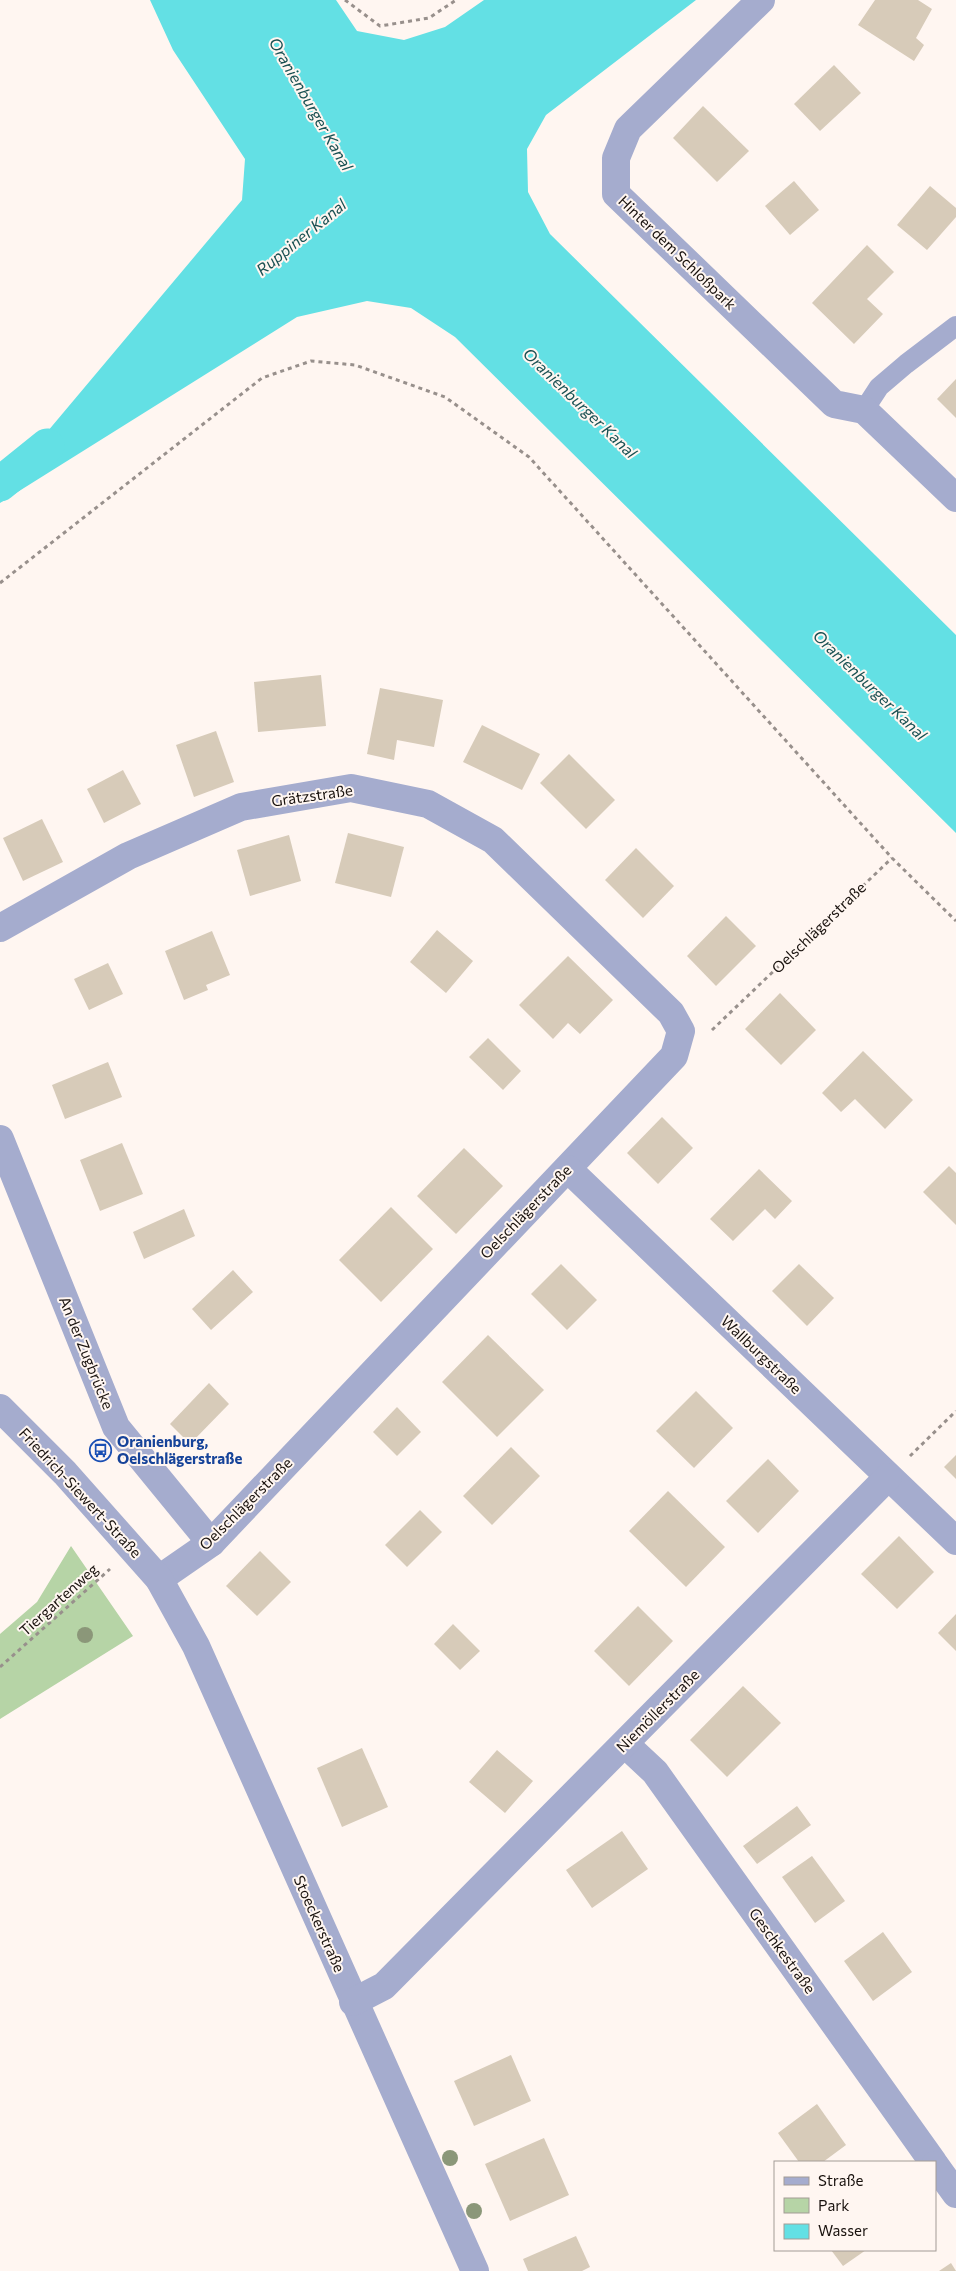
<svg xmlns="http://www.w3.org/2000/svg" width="956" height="2271" viewBox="0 0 956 2271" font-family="Commissioner,sans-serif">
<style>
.green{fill:#b6d4a6}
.water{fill:#63e0e4}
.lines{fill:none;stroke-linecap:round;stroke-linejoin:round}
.canal{stroke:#63e0e4;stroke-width:35}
.building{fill:#d7cbb9}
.path{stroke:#98908c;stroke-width:3;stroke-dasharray:4 4;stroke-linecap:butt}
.lane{stroke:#a5acce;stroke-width:20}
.street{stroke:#a5acce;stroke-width:28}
.tree{fill:#8b9779}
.labels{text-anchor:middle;stroke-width:4;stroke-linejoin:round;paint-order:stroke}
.street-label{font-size:15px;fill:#19120e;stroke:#fff6f1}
.transit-label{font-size:15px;font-weight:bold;fill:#164399;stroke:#fff6f1;text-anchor:start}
.water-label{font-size:16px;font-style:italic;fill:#195052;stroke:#fff6f1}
</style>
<rect width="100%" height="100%" fill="#fff6f1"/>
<path class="green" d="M71,1546L133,1636L0,1719V1634L37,1602Z"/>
<path class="water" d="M150,0H336L357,31L404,40L445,27L484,0H696L546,115L527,149L528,192L550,234L956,635V833L455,337L411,308L367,301L297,317L0,503V488L242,200L245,159L173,50Z"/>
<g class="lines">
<path class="canal" d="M0,484L47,446"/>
</g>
<g class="building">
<path d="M875,0H918L932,9L916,38L924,45L914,61L858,25Z"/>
<path d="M834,65L861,93L820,131L794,104Z"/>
<path d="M703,106L749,151L717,182L673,138Z"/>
<path d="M794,181L819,210L790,235L765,206Z"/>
<path d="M930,186L956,208V217L927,250L897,225Z"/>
<path d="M867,245L894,272L867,299L883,314L854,344L812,303Z"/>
<path d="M956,379V418L937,399Z"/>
<path d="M321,675L326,726L258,732L254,682Z"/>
<path d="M380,688L443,700L434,747L397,740L394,760L367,754Z"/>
<path d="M482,725L540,754L522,790L463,762Z"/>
<path d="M216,731L234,782L194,797L176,745Z"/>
<path d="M569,754L615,800L586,829L540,783Z"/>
<path d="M123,770L141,804L104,823L87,789Z"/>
<path d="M42,819L63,862L23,881L3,838Z"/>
<path d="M348,833L404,847L391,897L335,883Z"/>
<path d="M289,835L301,881L250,896L237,850Z"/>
<path d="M636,848L674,886L643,918L605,880Z"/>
<path d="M726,916L756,946L716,986L687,956Z"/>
<path d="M437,930L473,961L446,993L410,962Z"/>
<path d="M212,931L230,975L206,985L208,990L184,1000L165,951Z"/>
<path d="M568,956L613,1000L580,1034L568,1023L553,1039L519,1005Z"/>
<path d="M108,963L123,994L89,1010L74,979Z"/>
<path d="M780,993L816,1030L781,1065L745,1029Z"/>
<path d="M488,1038L521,1071L503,1090L469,1057Z"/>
<path d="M863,1051L913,1100L885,1129L855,1099L841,1112L822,1093Z"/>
<path d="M108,1062L122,1097L65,1119L52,1085Z"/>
<path d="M662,1117L693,1148L658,1184L627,1153Z"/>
<path d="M122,1143L143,1194L100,1211L80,1160Z"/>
<path d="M464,1148L503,1186L456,1234L417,1196Z"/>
<path d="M949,1166L956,1173V1225L923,1192Z"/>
<path d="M759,1169L792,1201L775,1219L765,1209L733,1241L710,1219Z"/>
<path d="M391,1207L433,1249L381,1302L339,1260Z"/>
<path d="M184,1209L195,1236L144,1259L133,1232Z"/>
<path d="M561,1264L597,1300L567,1330L531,1294Z"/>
<path d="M799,1264L834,1298L807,1326L772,1291Z"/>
<path d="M233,1270L253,1292L211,1330L192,1309Z"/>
<path d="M488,1335L544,1390L497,1437L442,1382Z"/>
<path d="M209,1383L229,1404L190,1444L170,1424Z"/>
<path d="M696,1391L733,1428L694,1468L656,1431Z"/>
<path d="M397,1407L421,1432L397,1456L373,1432Z"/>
<path d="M511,1447L540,1476L492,1525L463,1496Z"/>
<path d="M956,1455V1479L944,1467Z"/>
<path d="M768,1459L799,1491L758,1533L726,1501Z"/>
<path d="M668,1491L725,1547L686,1587L629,1531Z"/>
<path d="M420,1510L442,1532L407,1567L385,1545Z"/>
<path d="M899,1536L934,1572L897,1609L861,1574Z"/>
<path d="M260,1551L291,1582L257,1616L226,1586Z"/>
<path d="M638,1606L673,1641L629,1686L594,1651Z"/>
<path d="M956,1614V1651L938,1633Z"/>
<path d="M453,1624L480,1651L460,1670L434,1644Z"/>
<path d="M743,1686L781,1723L727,1777L690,1740Z"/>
<path d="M362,1748L388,1807L342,1827L317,1768Z"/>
<path d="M497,1750L533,1781L505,1813L469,1782Z"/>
<path d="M797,1806L811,1825L757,1864L743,1846Z"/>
<path d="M622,1831L648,1869L592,1908L566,1870Z"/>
<path d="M812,1856L845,1901L815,1923L782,1877Z"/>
<path d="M883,1932L912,1972L873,2001L844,1961Z"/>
<path d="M511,2055L531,2101L474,2126L454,2081Z"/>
<path d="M817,2104L846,2145L823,2162H799L778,2133Z"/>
<path d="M544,2138L569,2195L510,2221L485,2164Z"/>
<path d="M576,2236L590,2267L582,2271H528L523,2259Z"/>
<path d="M831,2250H866L843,2266Z"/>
<path d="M951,2263L956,2271H939Z"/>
</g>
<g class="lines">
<g class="path">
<path d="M345,0L380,26L429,18L456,0"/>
<path d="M0,583L262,378L311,361L355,365L445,397L529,457L892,858L956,921"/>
<path d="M712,1030L892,858"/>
<path d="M910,1456L956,1411"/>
<path d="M0,1667L110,1569"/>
</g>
<path class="lane" d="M864,410L879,387L906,364L956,326"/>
<g class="street">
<path d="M761,0L628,129L616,158V194L834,404L864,410L956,498"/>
<path d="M0,928L128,856L241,807L351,788L428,804L493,840L671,1013L681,1031L674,1056L211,1543L159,1579"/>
<path d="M0,1139L116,1427L211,1543"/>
<path d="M568,1169L956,1541"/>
<path d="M0,1408L65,1473L159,1579L196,1646L475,2271"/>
<path d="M625,1744L655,1772L933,2162"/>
<path d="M353,2002L384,1986L888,1477"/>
<path d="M935,2165L956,2194"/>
</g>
</g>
<g class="tree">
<circle cx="85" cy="1635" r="8"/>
<circle cx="450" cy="2158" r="8"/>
<circle cx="474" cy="2211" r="8"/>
</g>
<defs>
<symbol id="bus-ring" viewBox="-11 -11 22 22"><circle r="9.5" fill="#fff6f1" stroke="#1a4fb4" stroke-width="1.5"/><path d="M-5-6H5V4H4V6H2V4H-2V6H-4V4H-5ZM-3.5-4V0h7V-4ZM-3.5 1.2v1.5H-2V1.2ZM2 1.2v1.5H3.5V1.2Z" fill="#1a4fb4"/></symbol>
</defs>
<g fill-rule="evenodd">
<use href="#bus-ring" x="88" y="1438" width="25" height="25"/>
</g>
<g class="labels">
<g class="street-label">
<text transform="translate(677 253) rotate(44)" y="5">Hinter dem Schloßpark</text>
<text transform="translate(312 796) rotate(-8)" y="5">Grätzstraße</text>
<text transform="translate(819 928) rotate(-44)" y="5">Oelschlägerstraße</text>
<text transform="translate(526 1212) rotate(-46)" y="5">Oelschlägerstraße</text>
<text transform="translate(86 1353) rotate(68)" y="5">An der Zugbrücke</text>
<text transform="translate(761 1355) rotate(44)" y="5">Wallburgstraße</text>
<text transform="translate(80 1493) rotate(47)" y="5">Friedrich-Siewert-Straße</text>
<text transform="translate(246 1504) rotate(-45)" y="5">Oelschlägerstraße</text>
<text transform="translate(59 1600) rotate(-42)" y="5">Tiergartenweg</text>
<text transform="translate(658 1711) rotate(-45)" y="5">Niemöllerstraße</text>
<text transform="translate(319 1924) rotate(66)" y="5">Stoeckerstraße</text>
<text transform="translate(782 1951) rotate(54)" y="5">Geschkestraße</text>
</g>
<g class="transit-label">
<text x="117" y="1447">Oranienburg,<tspan x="117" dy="17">Oelschlägerstraße</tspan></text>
</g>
<g class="water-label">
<text transform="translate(311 104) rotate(60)" y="6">Oranienburger Kanal</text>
<text transform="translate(301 237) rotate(-39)" y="6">Ruppiner Kanal</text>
<text transform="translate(580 403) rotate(44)" y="6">Oranienburger Kanal</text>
<text transform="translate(870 685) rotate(44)" y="6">Oranienburger Kanal</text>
</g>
</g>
<rect x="774" y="2161" width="162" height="90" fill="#fff6f1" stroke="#a39b96"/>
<rect x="784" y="2177" width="25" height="8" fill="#a5acce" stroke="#a39b96"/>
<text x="818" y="2186" font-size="15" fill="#19120e">Straße</text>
<rect x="784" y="2198" width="25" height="15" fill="#b6d4a6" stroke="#a39b96"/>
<text x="818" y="2211" font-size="15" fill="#19120e">Park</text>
<rect x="784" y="2224" width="25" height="15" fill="#63e0e4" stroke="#a39b96"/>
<text x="818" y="2236" font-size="15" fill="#19120e">Wasser</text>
</svg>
